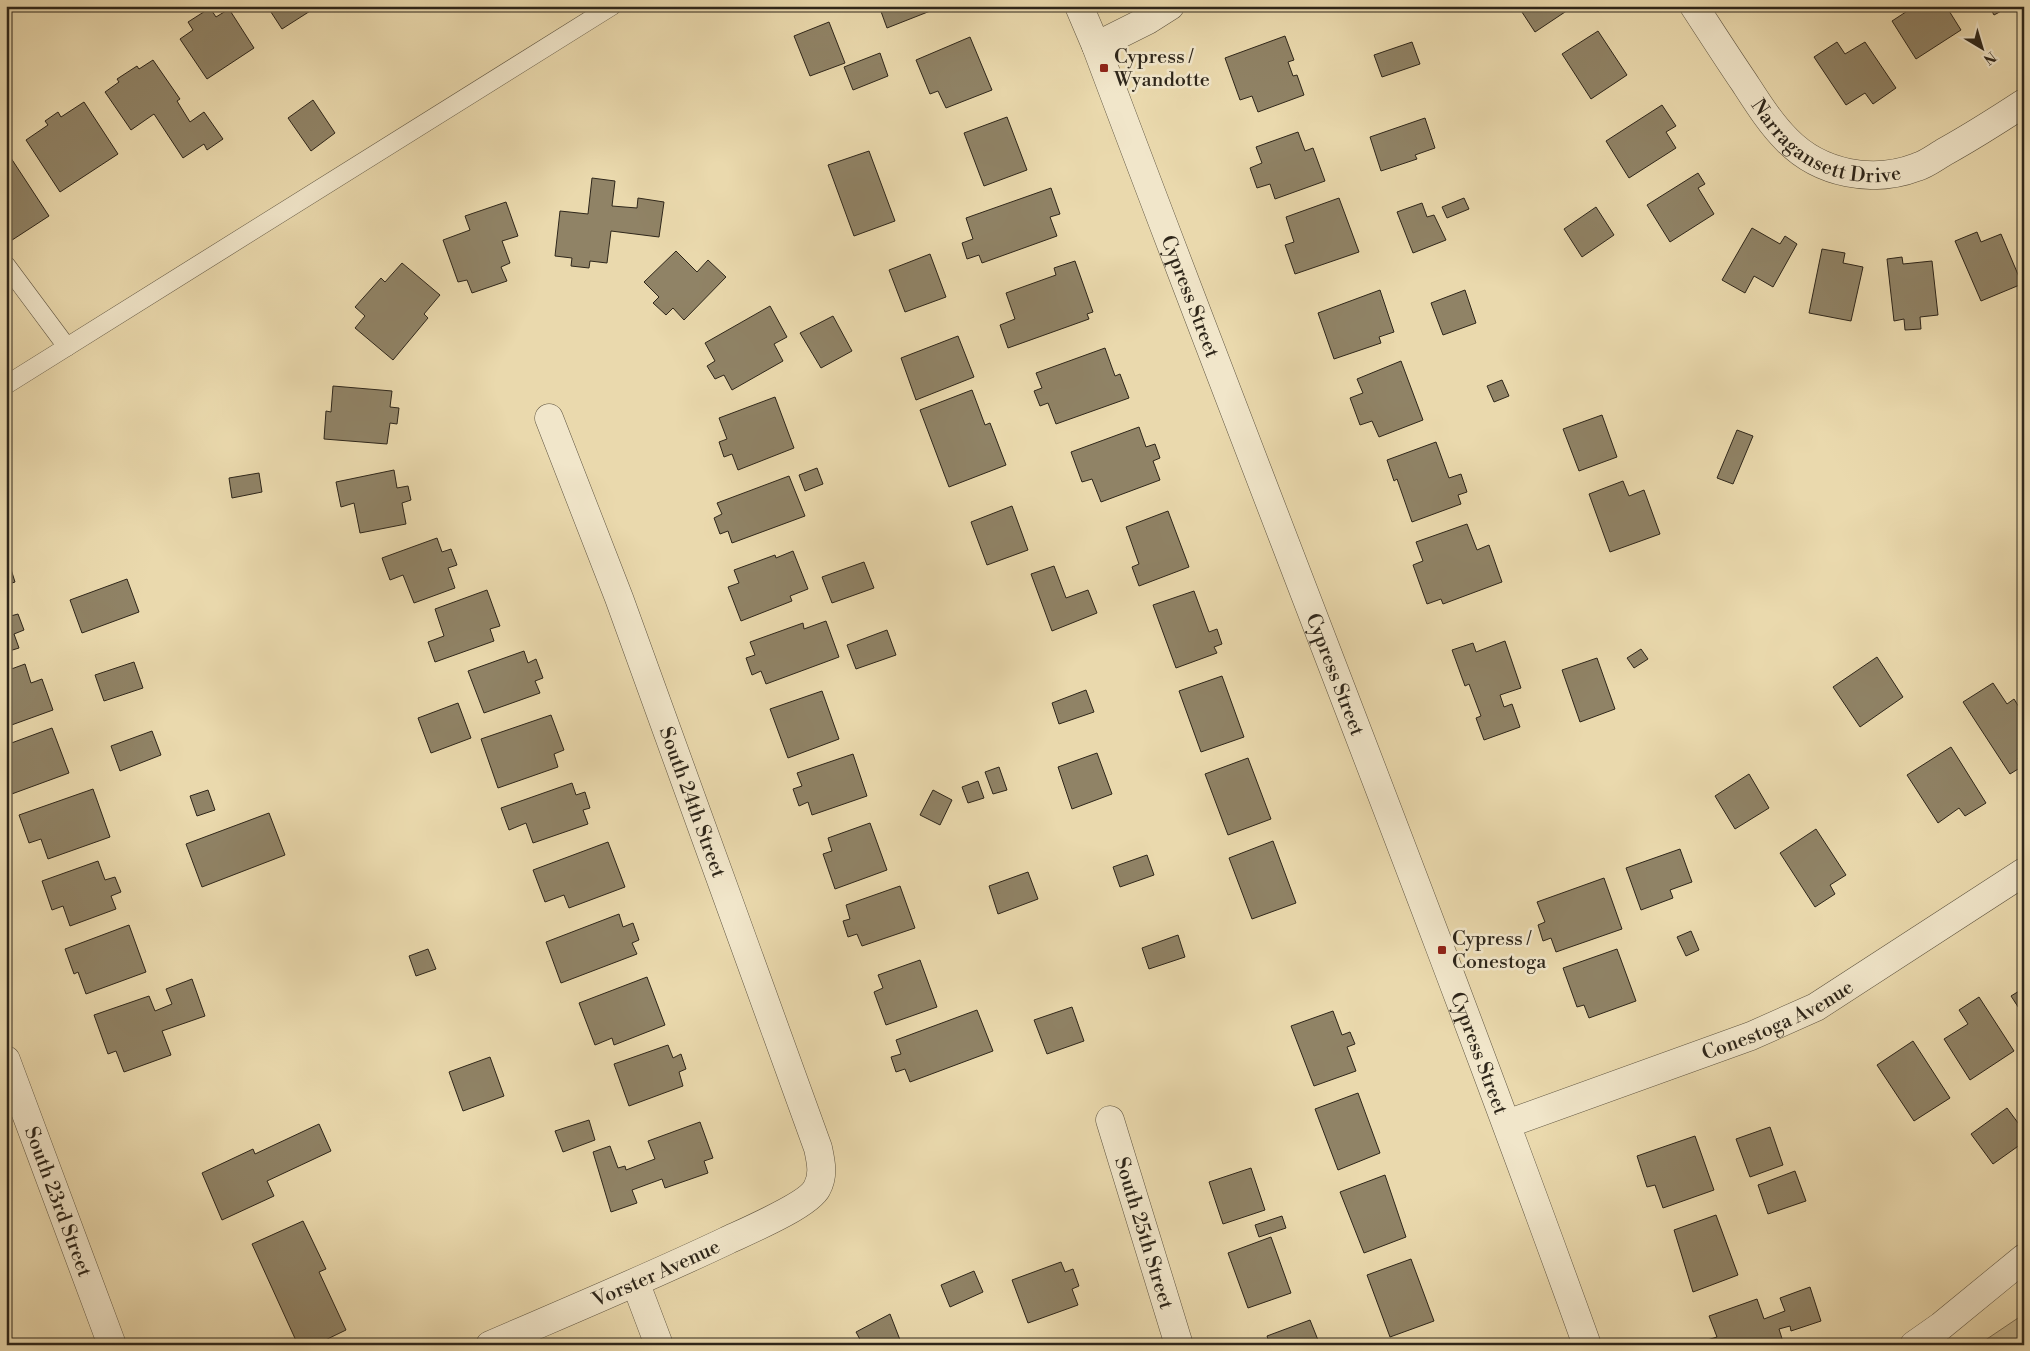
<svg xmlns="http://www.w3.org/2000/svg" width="2030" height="1351" viewBox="0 0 2030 1351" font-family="'Libre Bodoni',serif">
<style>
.green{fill:#cabb94;stroke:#7c7057}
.building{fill:#908366;stroke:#2e261a}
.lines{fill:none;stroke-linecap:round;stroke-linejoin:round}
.service-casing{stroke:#5d533f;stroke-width:19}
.minor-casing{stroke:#5d533f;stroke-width:29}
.service{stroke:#f1e6ca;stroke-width:18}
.minor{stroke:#f1e6ca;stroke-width:28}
.poi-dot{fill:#8f2418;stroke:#f1e6ca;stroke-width:2}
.labels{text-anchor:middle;stroke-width:5;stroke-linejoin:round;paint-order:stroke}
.poi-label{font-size:20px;fill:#2e261a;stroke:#f1e6ca;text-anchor:start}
.street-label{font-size:20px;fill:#2e261a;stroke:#f1e6ca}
</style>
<rect width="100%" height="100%" fill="#ead9ad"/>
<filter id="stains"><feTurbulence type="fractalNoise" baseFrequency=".004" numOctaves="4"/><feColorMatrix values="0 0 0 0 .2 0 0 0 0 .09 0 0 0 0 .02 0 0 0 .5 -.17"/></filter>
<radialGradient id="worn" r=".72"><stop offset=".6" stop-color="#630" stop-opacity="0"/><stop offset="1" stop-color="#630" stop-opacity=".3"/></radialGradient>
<path class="green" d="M2024,1314V1345H1978Z"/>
<g class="building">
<path d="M267,6H318L282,29Z"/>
<path d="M879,6H943L887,28Z"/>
<path d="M1518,6H1574L1535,32Z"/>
<path d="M1915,6H1946L1961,30L1916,59L1892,21Z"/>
<path d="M1989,6H2005L2007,8L1994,15Z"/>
<path d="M210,8L216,17L229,9L254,48L207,79L180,39L193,30L188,22Z"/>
<path d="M829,22L845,63L810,76L794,36Z"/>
<path d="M1598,31L1627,75L1591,99L1562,54Z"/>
<path d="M1285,36L1294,60L1288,62L1293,76L1297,75L1304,95L1258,112L1252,96L1240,100L1225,58Z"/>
<path d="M970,37L992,90L946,108L938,91L930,94L916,60Z"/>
<path d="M1412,42L1420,64L1382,77L1374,55Z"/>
<path d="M1837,42L1845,54L1865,42L1896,88L1873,104L1865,93L1846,105L1814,57Z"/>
<path d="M880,53L888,76L853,90L844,67Z"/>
<path d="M153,60L180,99L177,101L190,122L204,112L223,139L207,150L204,144L183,158L154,114L131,130L105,92L119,82L117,79L137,66L139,69Z"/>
<path d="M313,100L335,133L311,151L288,118Z"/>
<path d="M84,102L118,154L60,192L26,140L48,125L45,121L58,112L61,117Z"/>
<path d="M1662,105L1676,126L1666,132L1676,148L1629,178L1606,141Z"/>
<path d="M1007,117L1027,170L984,186L964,133Z"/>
<path d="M1425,118L1435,148L1415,155L1417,159L1381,171L1370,137Z"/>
<path d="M1298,132L1305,151L1313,148L1325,181L1275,199L1270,184L1257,188L1250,168L1262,163L1256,147Z"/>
<path d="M869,151L895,221L854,236L828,165Z"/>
<path d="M7,152L49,216L6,244V153Z"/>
<path d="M1698,173L1705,184L1698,188L1714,214L1670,242L1647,205Z"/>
<path d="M592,178L615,181L612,206L637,208L638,198L664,202L659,237L611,231L607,263L590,261L589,268L571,266L572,258L555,256L560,211L588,214Z"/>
<path d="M1051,188L1060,214L1050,217L1057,236L982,263L979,255L967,259L962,243L973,239L966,218Z"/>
<path d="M1339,198L1359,252L1295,274L1285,245L1294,242L1286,217Z"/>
<path d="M1464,198L1469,209L1447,218L1442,207Z"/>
<path d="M506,202L518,236L502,241L510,263L501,267L507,281L472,293L467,280L458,282L443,240L470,230L465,216Z"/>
<path d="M1422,203L1427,217L1434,215L1446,240L1413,253L1397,212Z"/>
<path d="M1596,207L1614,235L1582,257L1564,229Z"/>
<path d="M1752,228L1780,244L1785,236L1797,244L1773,287L1754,276L1745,293L1722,280Z"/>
<path d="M1977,232L1981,242L2001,234L2022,284L1981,301L1955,241Z"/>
<path d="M1822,249L1845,253L1843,263L1863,267L1851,321L1809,313Z"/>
<path d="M676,251L697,272L708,260L726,277L684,320L673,308L666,315L653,303L659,297L644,282Z"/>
<path d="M930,254L946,297L905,312L889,270Z"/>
<path d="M1902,257L1903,264L1932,261L1938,315L1920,317L1921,329L1905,330L1904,319L1894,321L1887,259Z"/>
<path d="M1075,261L1093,312L1087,314L1089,319L1008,348L1000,325L1015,319L1006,293L1056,275L1054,268Z"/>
<path d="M402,263L440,295L424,314L428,318L393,360L355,328L365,316L355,307L381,278L385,282Z"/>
<path d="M1380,290L1394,332L1379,337L1381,343L1334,359L1318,313Z"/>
<path d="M1465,290L1476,323L1443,335L1431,303Z"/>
<path d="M770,306L787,337L774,344L783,361L732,390L724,375L715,379L707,366L715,361L705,343Z"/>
<path d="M833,316L852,351L821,368L800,333Z"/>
<path d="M958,336L974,377L916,400L901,358Z"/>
<path d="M1105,348L1115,376L1120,374L1129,398L1056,424L1048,403L1040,406L1034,391L1042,388L1036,373Z"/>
<path d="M1401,361L1423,420L1379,437L1372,421L1360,425L1350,398L1363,393L1357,379Z"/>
<path d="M1502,380L1509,396L1494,402L1487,386Z"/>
<path d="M333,386L392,391L390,407L399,408L397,424L390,423L387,444L324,439L326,411L331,412Z"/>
<path d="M972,390L985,425L990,423L1006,465L949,487L920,410Z"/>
<path d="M775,397L794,448L738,470L732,454L724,457L719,442L727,439L719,418Z"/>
<path d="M1602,415L1617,457L1579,471L1563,429Z"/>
<path d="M1139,427L1146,447L1155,444L1160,458L1153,461L1160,480L1101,502L1092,479L1082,482L1071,452Z"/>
<path d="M1737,430L1753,436L1733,484L1717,478Z"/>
<path d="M1436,442L1449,478L1461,474L1467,492L1458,495L1461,504L1412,522L1397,479L1394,481L1387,460Z"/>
<path d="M817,468L823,484L805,491L799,475Z"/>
<path d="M394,470L397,488L408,486L411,500L402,503L406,524L360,533L354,503L341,507L336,482Z"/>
<path d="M259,473L262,492L232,498L229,478Z"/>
<path d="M789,476L805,516L732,543L728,531L720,534L714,518L722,514L717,503Z"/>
<path d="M1623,481L1629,496L1644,490L1660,534L1610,552L1589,494Z"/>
<path d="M1012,506L1028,550L987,565L971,522Z"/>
<path d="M1168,511L1189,567L1139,586L1132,567L1139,564L1126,527Z"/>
<path d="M1467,524L1477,550L1489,545L1502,582L1443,604L1441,599L1427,604L1413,565L1423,561L1416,542Z"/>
<path d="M437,538L442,552L451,549L457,565L448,568L455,588L414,603L403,575L390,580L382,558Z"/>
<path d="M793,551L808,589L790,596L792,601L741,621L728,587L739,583L734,570L775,555L776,558Z"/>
<path d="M864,562L874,588L832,603L822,577Z"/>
<path d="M9,563L15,582L6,585V564Z"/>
<path d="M1054,566L1066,598L1088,590L1097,613L1052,631L1031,574Z"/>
<path d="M127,579L139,612L82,633L70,600Z"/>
<path d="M487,590L500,626L490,629L494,641L435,662L428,642L444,636L435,609Z"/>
<path d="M1194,591L1209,632L1217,629L1222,644L1214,647L1217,653L1176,668L1153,605Z"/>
<path d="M18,614L24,630L14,634L19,648L6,652V615L7,617Z"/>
<path d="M826,621L839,657L766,684L761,671L752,675L746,658L755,655L750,642L803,623L804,629Z"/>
<path d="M887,630L896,655L856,669L847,645Z"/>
<path d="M1505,641L1521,688L1500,695L1504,707L1512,704L1520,727L1484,740L1476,718L1481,716L1469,684L1465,686L1452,650L1473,643L1476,652Z"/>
<path d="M1641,649L1648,659L1634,668L1627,658Z"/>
<path d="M524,651L528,663L536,659L543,678L535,681L540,693L484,713L468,671Z"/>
<path d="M1877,657L1903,697L1860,727L1833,687Z"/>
<path d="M1597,658L1615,709L1580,722L1562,670Z"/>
<path d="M134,662L143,688L104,701L95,675Z"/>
<path d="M25,664L31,683L42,679L53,710L6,727V671Z"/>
<path d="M1222,676L1244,737L1201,752L1179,691Z"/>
<path d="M1993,683L2007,704L2014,699L2024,715V755L2018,758L2023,766L2010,774L1963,702Z"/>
<path d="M1086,690L1094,712L1059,724L1052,703Z"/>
<path d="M822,691L839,739L788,758L770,709Z"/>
<path d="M458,703L471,738L431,753L418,718Z"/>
<path d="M551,715L564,750L554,754L558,767L498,788L481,739Z"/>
<path d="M52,728L69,773L9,795L6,788V745Z"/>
<path d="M152,731L161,755L120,771L111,746Z"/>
<path d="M1951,747L1986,803L1965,816L1959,808L1938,823L1907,775Z"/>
<path d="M1097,753L1112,794L1072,809L1058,767Z"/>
<path d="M853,754L867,796L812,815L808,802L799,806L793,789L802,786L797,773Z"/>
<path d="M1248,758L1271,819L1228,835L1205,774Z"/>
<path d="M999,767L1007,790L993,794L985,772Z"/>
<path d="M1749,774L1769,808L1735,829L1715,796Z"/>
<path d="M978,781L984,798L968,803L962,787Z"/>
<path d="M572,783L576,795L585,792L590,808L583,810L588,824L533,843L526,823L509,830L501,808Z"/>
<path d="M93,789L110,837L48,859L41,839L29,843L19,815Z"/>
<path d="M208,790L215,810L197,816L190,796Z"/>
<path d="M933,790L952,800L940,825L920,815Z"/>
<path d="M269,813L285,855L202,887L186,844Z"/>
<path d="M870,823L887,870L835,889L823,854L832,851L828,838Z"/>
<path d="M1816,829L1846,875L1830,885L1835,894L1815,907L1780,853Z"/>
<path d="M1273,841L1296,903L1252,919L1229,858Z"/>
<path d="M608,842L625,887L569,908L564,895L545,902L533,870Z"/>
<path d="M1680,849L1692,882L1670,890L1673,898L1641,910L1626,868Z"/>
<path d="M1147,855L1154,875L1120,887L1113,867Z"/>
<path d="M98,861L105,880L115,877L121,892L111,896L116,909L70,926L63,906L52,910L42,881Z"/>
<path d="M1028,872L1038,899L998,914L989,886Z"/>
<path d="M1604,878L1622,929L1556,952L1551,938L1543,941L1538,925L1545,922L1537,902Z"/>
<path d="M900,886L915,928L862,946L857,934L848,937L843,921L850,919L846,905Z"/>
<path d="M619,914L623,927L633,923L639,940L632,943L637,954L561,983L546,942Z"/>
<path d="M129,925L146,972L86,994L78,972L74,974L65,949Z"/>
<path d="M1691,931L1699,950L1686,956L1677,937Z"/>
<path d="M1178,935L1185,957L1149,969L1142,948Z"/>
<path d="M428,949L436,969L416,976L409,956Z"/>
<path d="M1617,949L1636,1001L1589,1018L1584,1005L1577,1007L1563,968Z"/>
<path d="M920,960L937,1007L886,1025L874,992L883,988L878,975Z"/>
<path d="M647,977L665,1025L614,1045L612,1038L595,1045L579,1003Z"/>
<path d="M192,979L205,1016L162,1031L171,1055L124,1072L116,1051L108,1054L94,1015L149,996L155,1011L172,1004L166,989Z"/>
<path d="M2024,988V1016L2011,996Z"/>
<path d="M1979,997L2014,1051L1970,1080L1944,1039L1968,1024L1959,1010Z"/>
<path d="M1072,1007L1084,1041L1047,1054L1034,1020Z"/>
<path d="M977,1010L993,1051L910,1082L905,1069L896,1072L891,1057L901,1054L896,1040Z"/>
<path d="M1333,1011L1342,1035L1350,1032L1355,1044L1347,1047L1356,1071L1314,1086L1291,1026Z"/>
<path d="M1913,1041L1950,1098L1914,1121L1877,1065Z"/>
<path d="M668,1045L673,1058L681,1054L686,1069L679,1072L683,1086L629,1106L614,1064Z"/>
<path d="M490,1057L504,1096L463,1111L449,1072Z"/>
<path d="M1358,1093L1380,1153L1338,1170L1315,1109Z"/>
<path d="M2007,1108L2024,1131V1142L1993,1164L1971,1134Z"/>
<path d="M589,1120L595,1140L563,1152L555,1131Z"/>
<path d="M700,1122L713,1158L704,1161L708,1173L665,1188L662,1179L632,1190L637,1203L611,1212L593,1152L610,1146L618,1168L625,1166L626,1170L655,1159L648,1141Z"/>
<path d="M319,1124L331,1151L267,1181L274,1196L222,1220L202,1173L253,1149L255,1154Z"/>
<path d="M1770,1127L1783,1165L1750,1177L1736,1139Z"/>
<path d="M1695,1136L1714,1190L1663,1208L1655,1185L1647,1187L1637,1156Z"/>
<path d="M1251,1168L1265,1210L1223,1224L1209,1182Z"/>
<path d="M1795,1171L1806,1201L1768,1214L1758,1185Z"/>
<path d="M1385,1175L1406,1237L1364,1253L1340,1192Z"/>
<path d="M1716,1215L1738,1275L1693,1292L1674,1230Z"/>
<path d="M1282,1216L1286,1228L1259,1237L1255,1225Z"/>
<path d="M303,1221L326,1269L319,1272L346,1330L315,1345H298L252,1244Z"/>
<path d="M1271,1237L1291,1293L1248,1308L1228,1253Z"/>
<path d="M1411,1259L1434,1321L1390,1337L1367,1275Z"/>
<path d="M1061,1262L1065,1272L1073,1269L1079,1286L1072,1289L1078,1305L1028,1323L1012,1280Z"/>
<path d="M974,1271L983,1292L950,1307L941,1285Z"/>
<path d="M1810,1287L1821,1321L1791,1331L1790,1326L1779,1329L1784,1345H1706L1704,1341L1717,1337L1709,1316L1757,1299L1764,1319L1785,1311L1780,1298Z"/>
<path d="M890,1314L902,1345H863L856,1332Z"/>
<path d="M1310,1320L1320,1345H1270L1267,1336Z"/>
</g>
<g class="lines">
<defs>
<g id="service">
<path d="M6,265L67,347"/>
<path d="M6,385L612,6"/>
</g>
<g id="minor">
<path id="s1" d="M1079,6L1096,46C1258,479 1430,909 1587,1345"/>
<path id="s2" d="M1694,6C1711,32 1727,57 1744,82C1757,102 1770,123 1787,140C1820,174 1873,184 1917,167C1927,164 1937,156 1946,151C1973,136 1998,120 2024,103"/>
<path d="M1096,46L1148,20L1170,6"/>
<path id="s3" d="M6,1060L112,1345"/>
<path id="s4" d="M1110,1120L1179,1345"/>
<path id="s5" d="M1507,1124L1751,1036L1816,1007L2024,872"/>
<path d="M636,1284L659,1345"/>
<path id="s6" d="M490,1345C569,1311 648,1278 726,1241C745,1232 809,1205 817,1188C824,1175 821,1162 818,1148L619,598L549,418"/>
<path d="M1914,1345L1941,1326L2024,1258"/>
</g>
</defs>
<use href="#service" class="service-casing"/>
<use href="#minor" class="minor-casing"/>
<use href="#service" class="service"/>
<use href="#minor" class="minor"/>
</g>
<g class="poi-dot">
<rect x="1099" y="63" width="10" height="10" rx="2.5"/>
<rect x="1437" y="945" width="10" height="10" rx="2.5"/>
</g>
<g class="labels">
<g class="poi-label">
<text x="1114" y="63">Cypress /<tspan x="1114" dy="23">Wyandotte</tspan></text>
<text x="1452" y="945">Cypress /<tspan x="1452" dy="23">Conestoga</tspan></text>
</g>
<g class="street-label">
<text dy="7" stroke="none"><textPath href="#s2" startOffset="200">Narragansett Drive</textPath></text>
<text dy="7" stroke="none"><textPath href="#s1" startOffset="311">Cypress Street</textPath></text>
<text dy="7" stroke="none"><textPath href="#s1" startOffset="716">Cypress Street</textPath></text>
<text transform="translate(693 802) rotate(70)" y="7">South 24th Street</text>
<text dy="7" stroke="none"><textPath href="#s5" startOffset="290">Conestoga Avenue</textPath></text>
<text dy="7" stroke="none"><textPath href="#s1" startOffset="1121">Cypress Street</textPath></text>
<text dy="7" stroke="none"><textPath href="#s3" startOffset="151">South 23rd Street</textPath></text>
<text dy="7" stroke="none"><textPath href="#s4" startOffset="118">South 25th Street</textPath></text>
<text dy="7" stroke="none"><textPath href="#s6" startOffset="181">Vorster Avenue</textPath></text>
</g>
</g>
<rect width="2030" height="1351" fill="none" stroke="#ead9ad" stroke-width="25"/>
<rect x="8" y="8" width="2015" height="1336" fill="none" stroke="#2e261a" stroke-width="2.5"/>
<rect x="12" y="12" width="2005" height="1326" fill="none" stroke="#2e261a"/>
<g transform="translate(1982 48) rotate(142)" stroke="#f1e6ca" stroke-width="4" paint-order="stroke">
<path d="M0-4L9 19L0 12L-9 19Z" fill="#2e261a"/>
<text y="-8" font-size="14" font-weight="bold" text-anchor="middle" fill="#2e261a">N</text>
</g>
<rect width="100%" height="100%" filter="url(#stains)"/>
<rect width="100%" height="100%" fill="url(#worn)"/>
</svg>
